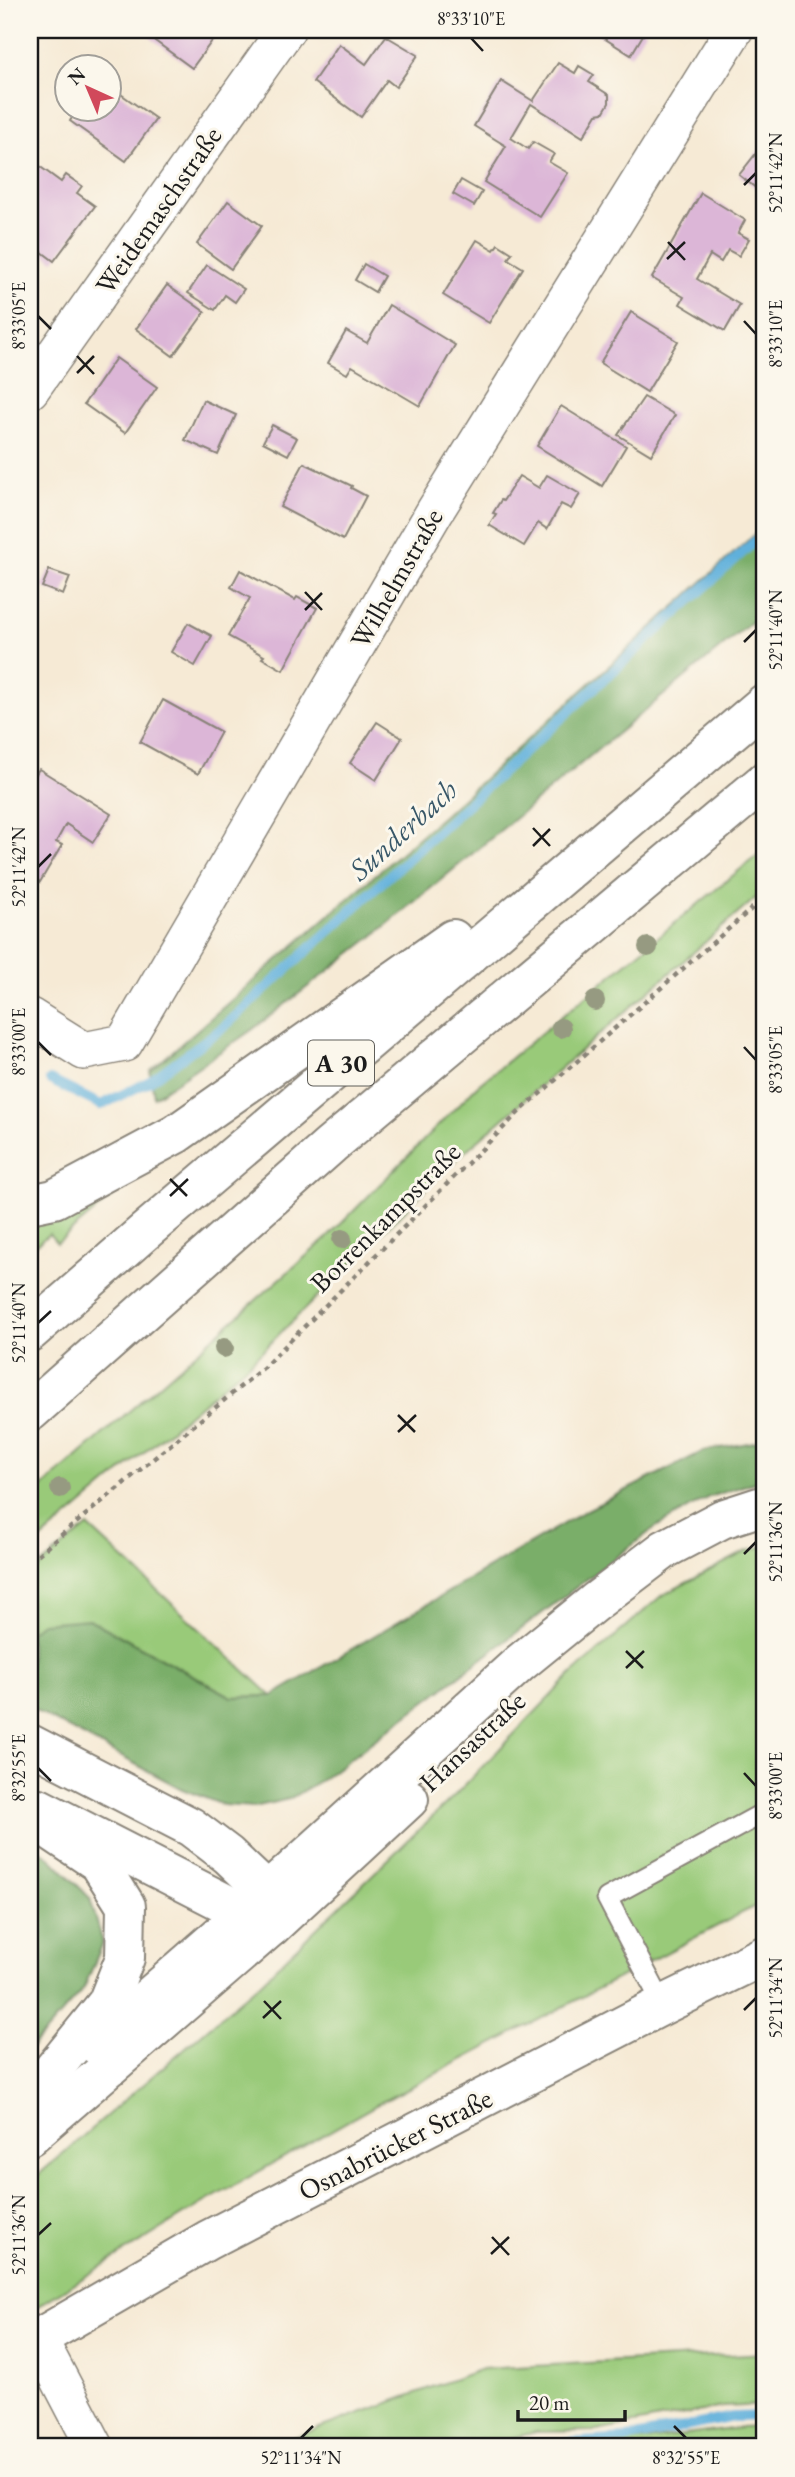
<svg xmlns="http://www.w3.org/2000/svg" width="795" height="2477" viewBox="0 0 795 2477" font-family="'EB Garamond',serif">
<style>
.green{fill:#99ca79;stroke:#5a734a;stroke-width:2}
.forest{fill:#7aae69;stroke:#4b6542;stroke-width:2}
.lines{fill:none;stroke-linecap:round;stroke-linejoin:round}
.stream{stroke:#61b0db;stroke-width:10}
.building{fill:#dcb6d7}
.lane-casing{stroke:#898378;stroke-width:23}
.street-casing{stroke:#898378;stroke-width:40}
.secondary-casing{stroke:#898378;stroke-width:42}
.highway-casing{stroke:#898378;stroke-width:42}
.path{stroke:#898378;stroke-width:4.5;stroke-dasharray:5 5;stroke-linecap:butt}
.lane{stroke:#fff;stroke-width:19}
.street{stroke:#fff;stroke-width:37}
.secondary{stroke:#fff;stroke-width:38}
.highway{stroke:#fff;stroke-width:38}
.tree{fill:#969a81}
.ticks{fill:none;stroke:#1c1c1c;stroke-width:2.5}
.labels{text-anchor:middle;stroke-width:6;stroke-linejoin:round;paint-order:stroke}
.shield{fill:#fbf7ec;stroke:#5f5e5a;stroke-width:2}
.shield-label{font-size:26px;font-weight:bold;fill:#1c1c1c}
.street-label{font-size:28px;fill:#1c1c1c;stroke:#fbf7ec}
.water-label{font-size:30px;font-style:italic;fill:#385768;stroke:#fbf7ec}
.neatline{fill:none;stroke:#1c1c1c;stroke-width:2.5}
.ticks-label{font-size:18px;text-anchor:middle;fill:#1c1c1c}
</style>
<rect width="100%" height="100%" fill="#fbf7ec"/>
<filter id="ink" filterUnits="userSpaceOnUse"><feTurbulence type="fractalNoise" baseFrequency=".0143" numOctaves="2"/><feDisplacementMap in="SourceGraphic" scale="14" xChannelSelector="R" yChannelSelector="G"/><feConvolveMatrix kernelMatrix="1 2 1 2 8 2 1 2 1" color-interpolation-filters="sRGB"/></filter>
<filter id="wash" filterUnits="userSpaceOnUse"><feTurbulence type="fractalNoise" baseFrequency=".00686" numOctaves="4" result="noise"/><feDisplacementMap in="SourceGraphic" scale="28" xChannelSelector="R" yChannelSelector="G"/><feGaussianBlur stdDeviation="1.57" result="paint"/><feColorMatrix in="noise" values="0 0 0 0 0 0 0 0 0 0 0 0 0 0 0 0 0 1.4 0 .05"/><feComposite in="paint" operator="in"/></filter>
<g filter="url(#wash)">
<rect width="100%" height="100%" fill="#f6ead5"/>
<g class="green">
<path d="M765,849V890L461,1155L253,1360L30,1549V1498L328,1237L477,1086Z"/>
<path d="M144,1166L133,1179L57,1243L49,1234L30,1250V1218Z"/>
<path d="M88,1526L272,1696L232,1697L89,1619L30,1631V1574Z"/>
<path d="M765,1546V1901L378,2104L200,2205L30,2311V2182L260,1983L457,1793L571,1675L661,1596L745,1552Z"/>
<path d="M765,2353V2405L723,2407L597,2431L536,2432L474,2447H267L482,2369Z"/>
<path d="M765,2427V2447H593L739,2428Z"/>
</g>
<g class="forest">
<path d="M765,525V611L372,937L252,1030L154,1097L150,1071L445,814Z"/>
<path d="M765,1440V1479L709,1497L656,1527L323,1779L289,1799L254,1807L223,1805L182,1789L30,1708V1631L42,1623L89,1619L232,1697L272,1696L585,1511L704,1451Z"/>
<path d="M30,1844L51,1858L90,1898L103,1943L84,1988L30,2049Z"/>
</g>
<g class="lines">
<g class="stream">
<path d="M50,1080L101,1105L150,1081L225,1026L765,532"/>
<path d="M509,2447L626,2439L733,2417L765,2416"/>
</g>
</g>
<g id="blocks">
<g class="building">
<path d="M140,30H220L192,68Z"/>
<path d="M591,30H646L631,55Z"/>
<path d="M386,36L418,55L396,87L387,80L361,117L313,82L339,44L366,64Z"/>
<path d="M558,63L575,73L579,66L594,75L589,82L609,95V103L603,113L597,114L583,137L531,104L511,138L528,149L533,142L554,154L549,162L568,173L540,217L484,182L506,146L474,126L501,81L533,101Z"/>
<path d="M108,85L156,119L126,161L70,121L78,108H108Z"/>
<path d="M765,142V195L739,175Z"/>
<path d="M31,160L61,182L66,175L82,186L77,193L95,206L54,261L30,243Z"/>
<path d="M461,180L482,192L474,206L453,194Z"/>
<path d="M701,193L745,220L738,233L749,239L739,256L728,250L721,262L710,255L697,279L740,305L725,331L680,304L684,297L652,278Z"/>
<path d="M228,201L262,226L231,269L197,244Z"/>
<path d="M477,240L494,250L498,244L512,253L508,259L523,268L489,323L443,295Z"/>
<path d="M765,247V261L758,255Z"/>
<path d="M364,264L384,276L375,292L355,280Z"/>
<path d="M207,265L244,289L235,302L225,295L215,310L188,293Z"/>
<path d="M167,285L205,312L173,356L136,329Z"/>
<path d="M389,305L455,345L420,406L352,366L347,374L328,363L346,331L367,343Z"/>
<path d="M631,312L678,341L647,392L600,363Z"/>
<path d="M116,358L157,387L125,433L84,404Z"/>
<path d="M644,397L675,415L651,455L618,435Z"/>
<path d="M203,400L236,415L218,455L185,440Z"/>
<path d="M561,406L626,446L602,486L537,446Z"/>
<path d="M272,425L297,438L288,455L263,442Z"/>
<path d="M304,463L352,486L351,488L366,496L343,540L280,507Z"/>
<path d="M547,475L580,494L571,509L561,504L547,529L538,523L524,546L489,525L496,514L493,513L501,500L503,501L519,476L539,488Z"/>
<path d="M49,570L70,577L63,595L42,587Z"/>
<path d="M240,570L295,600L297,597L317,608L283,670L262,658L264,656L228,636L250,598L231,587Z"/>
<path d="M188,623L212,636L195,666L171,652Z"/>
<path d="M163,700L221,732L198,774L140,742Z"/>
<path d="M377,722L402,738L376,780L350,763Z"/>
<path d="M39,769L111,814L93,842L66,824L56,842L62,845L40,882L30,875V783Z"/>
</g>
</g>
</g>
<g filter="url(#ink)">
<use href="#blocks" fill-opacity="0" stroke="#898378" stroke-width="2"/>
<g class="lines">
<defs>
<path id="lane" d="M663,2005L607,1898L765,1812"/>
<g id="street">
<path d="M30,390L286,30"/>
<path d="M30,1017L84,1051L124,1043L435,511L734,30"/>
<path d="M38,2338L95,2447"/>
</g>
<g id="secondary">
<path d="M30,1744L191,1827L228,1855L267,1892L270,1918"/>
<path d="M39,1808L266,1924"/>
<path d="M246,1912L520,1663L595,1602L665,1549L722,1519L765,1505"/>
<path d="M271,1927L409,1799"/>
<path d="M30,2343L208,2240L663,2005L765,1955"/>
</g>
<g id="highway">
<path d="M30,1204L54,1199L176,1134L453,939"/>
<path d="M30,1332L142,1234L765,703"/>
<path d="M30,1412L331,1145L765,781"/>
<path d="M30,1814L44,1826L99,1863L126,1906L125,1958L107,2003L30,2098"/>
<path d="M95,2044L246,1912"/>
<path d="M30,2136L271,1927"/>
</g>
</defs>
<use href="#lane" class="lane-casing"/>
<use href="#street" class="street-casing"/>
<use href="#secondary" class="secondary-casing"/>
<use href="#highway" class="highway-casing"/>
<path class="path" d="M30,1561L263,1368L519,1112L765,897"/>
<use href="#lane" class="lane"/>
<use href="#street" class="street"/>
<use href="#secondary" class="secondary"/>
<use href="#highway" class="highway"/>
</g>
<g class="tree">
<circle cx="648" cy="947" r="10"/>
<circle cx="595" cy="1001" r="10"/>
<circle cx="561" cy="1028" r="10"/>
<circle cx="342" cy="1239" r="10"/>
<circle cx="224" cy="1348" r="10"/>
<circle cx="60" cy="1488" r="10"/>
</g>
</g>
<path class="ticks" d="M471,38L483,51M744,185L756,173M668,242L685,260M667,259L685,242M38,316L51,329M744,321L756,334M77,356L94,374M77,373L94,356M305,592L322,610M305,610L322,593M744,642L756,630M533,828L550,846M533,846L550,829M38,867L51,854M38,1042L51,1055M744,1047L756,1060M170,1179L187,1196M170,1196L188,1179M38,1323L51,1311M398,1415L415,1432M398,1432L416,1415M744,1554L756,1542M626,1651L643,1668M626,1668L644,1651M38,1768L51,1781M744,1773L756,1786M264,2001L281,2019M744,2010L756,1998M263,2018L281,2001M38,2235L51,2223M492,2237L509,2255M491,2254L509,2237M674,2426L686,2438M301,2438L313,2426"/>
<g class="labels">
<rect class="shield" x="308" y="1040.5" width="66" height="45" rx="5"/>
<g class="shield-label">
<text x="341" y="1072">A 30</text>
</g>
<g class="street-label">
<text transform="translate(158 210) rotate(-55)" y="10">Weidemaschstraße</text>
<text transform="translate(396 578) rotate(-60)" y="10">Wilhelmstraße</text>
<text transform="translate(385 1217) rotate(-45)" y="10">Borrenkampstraße</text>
<text transform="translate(472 1741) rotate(-43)" y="10">Hansastraße</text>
<text transform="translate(395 2144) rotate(-27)" y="10">Osnabrücker Straße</text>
</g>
<g class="water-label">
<text transform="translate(403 830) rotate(-42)" y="10">Sunderbach</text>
</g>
</g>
<rect width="795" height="2477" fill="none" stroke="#fbf7ec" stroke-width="77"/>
<g transform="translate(88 88) rotate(316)"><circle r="33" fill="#fbf7ec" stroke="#a29f99" stroke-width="2"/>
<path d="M0-5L12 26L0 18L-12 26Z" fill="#d1495b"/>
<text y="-10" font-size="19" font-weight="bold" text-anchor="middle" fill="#1c1c1c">N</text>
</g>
<path d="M518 2410v10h107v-10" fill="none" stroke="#1c1c1c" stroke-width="3.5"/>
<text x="529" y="2410" font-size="21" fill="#1c1c1c" stroke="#fbf7ec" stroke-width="5" paint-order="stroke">20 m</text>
<rect x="38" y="38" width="718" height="2400" class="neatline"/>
<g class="ticks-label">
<text x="471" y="25">8°33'10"E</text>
<text transform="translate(776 173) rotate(-90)" y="6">52°11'42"N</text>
<text transform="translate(19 316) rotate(-90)" y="6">8°33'05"E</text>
<text transform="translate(776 334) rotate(-90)" y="6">8°33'10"E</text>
<text transform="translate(776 630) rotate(-90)" y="6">52°11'40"N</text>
<text transform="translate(19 867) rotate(-90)" y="6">52°11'42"N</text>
<text transform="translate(19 1042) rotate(-90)" y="6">8°33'00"E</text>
<text transform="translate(776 1060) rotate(-90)" y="6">8°33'05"E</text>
<text transform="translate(19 1323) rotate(-90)" y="6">52°11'40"N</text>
<text transform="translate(776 1542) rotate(-90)" y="6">52°11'36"N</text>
<text transform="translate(19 1768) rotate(-90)" y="6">8°32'55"E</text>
<text transform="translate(776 1786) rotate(-90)" y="6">8°33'00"E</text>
<text transform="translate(776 1998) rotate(-90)" y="6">52°11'34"N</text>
<text transform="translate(19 2235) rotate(-90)" y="6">52°11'36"N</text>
<text x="301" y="2464">52°11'34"N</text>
<text x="686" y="2464">8°32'55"E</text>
</g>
</svg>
